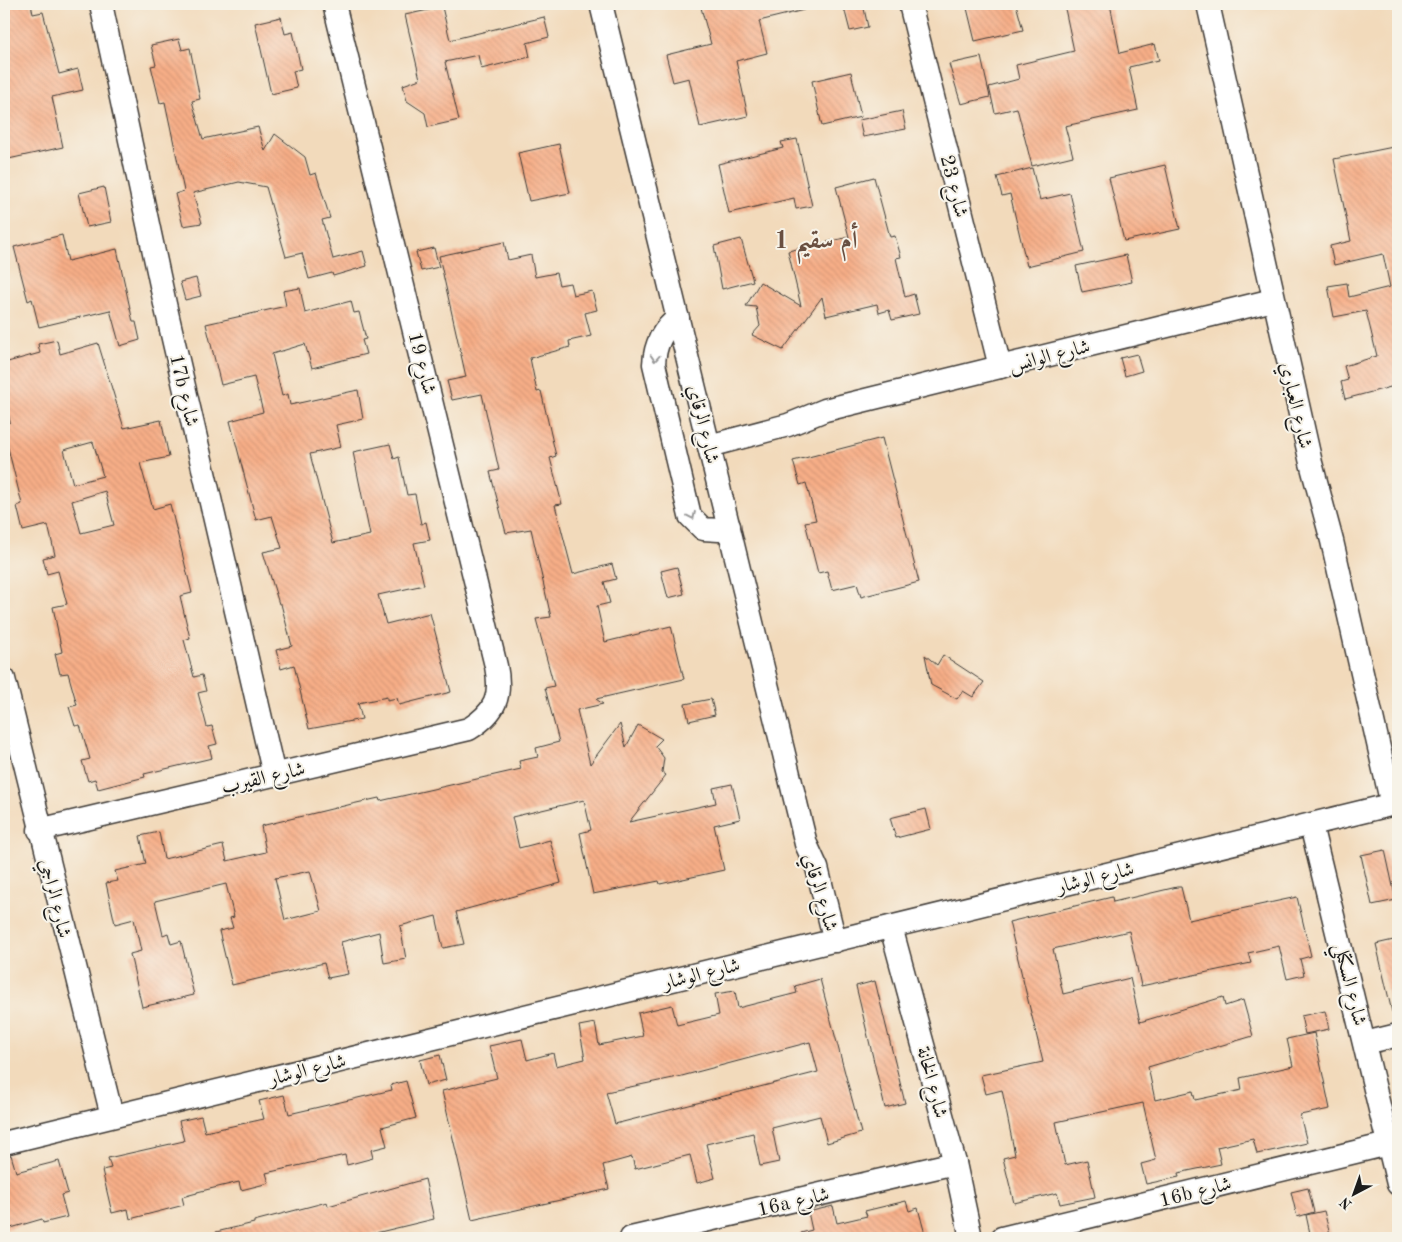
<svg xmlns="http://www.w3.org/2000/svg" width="1402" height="1242" viewBox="0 0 1402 1242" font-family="'Old Standard TT',Amiri,serif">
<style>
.building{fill:url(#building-back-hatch);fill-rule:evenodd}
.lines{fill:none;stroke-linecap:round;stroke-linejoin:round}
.street-casing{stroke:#3c3834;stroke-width:25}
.street{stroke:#fff;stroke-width:22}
.oneway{stroke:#999}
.labels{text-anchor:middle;stroke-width:4;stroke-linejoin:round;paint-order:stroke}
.street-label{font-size:20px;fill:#1c1c1c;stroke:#f7f3e8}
.district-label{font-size:25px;font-weight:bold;fill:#694f41;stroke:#f7f3e8}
</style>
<defs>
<pattern id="building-back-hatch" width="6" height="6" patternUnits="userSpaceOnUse" patternTransform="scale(1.25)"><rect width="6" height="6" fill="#f7ae87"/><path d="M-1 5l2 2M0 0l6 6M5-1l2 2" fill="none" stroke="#d39574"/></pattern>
</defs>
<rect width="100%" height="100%" fill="#f7f3e8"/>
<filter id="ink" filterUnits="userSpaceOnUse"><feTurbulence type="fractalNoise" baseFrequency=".02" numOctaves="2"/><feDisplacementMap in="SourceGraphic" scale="10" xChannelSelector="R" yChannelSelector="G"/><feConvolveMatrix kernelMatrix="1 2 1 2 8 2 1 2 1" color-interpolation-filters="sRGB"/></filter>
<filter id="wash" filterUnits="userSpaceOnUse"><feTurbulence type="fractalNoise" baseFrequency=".0096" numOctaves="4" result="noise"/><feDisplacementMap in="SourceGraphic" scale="20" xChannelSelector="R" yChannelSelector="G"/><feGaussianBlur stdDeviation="1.12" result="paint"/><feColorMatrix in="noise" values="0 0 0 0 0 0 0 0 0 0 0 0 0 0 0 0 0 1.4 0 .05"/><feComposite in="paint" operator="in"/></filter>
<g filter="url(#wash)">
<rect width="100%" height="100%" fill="#f2dabb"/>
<g id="blocks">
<g class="building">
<path d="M4,4H31L33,14L43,12L59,74L78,69L83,90L52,97L63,147L4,160Z"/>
<path d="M700,4H803L804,10L759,21L767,53L736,61L748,116L700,127L689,78L673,82L666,55L711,44Z"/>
<path d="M843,4H863L868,27L850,31Z"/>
<path d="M966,4H1016L1023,30L975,41Z"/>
<path d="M1064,4H1110L1120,53L1155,44L1159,60L1129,67L1138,110L1065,126L1073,156L1032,166L1017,108L995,113L989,87L1019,79L1016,65L1074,51Z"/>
<path d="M442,7L450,40L544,17L549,37L527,43L530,57L481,69L478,55L445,62L459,120L428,127L425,113L407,101L403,85L420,79L405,15Z"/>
<path d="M281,17L285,34L293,32L301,69L293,71L297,88L271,94L255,23Z"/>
<path d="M179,39L182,50L190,48L200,99L192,101L203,139L258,127L265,151L275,134L305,157L310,175L316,173L330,218L322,220L333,259L363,251L367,266L333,276L332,273L309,279L302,253L286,257L266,187L239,182L193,193L202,223L183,226L175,194L184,191L165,102L160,103L151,66L156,65L151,45Z"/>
<path d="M981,57L990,97L961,104L949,64Z"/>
<path d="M851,72L861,117L822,126L812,81Z"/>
<path d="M902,111L906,129L863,137L859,120Z"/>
<path d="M797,139L812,206L796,209L794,198L729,213L718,164L783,148L781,142Z"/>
<path d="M559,144L570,193L529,201L518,153Z"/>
<path d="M1398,146V385L1345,399L1341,382L1348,380L1344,366L1377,356L1366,311L1334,317L1328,286L1347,283L1349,297L1390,287L1383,254L1334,265L1330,246L1351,241L1334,159Z"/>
<path d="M1165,165L1180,229L1124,241L1109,178Z"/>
<path d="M1032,168L1040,200L1070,193L1084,252L1027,266L1010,194L1002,196L997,177Z"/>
<path d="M874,177L890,237L895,236L901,257L896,258L905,297L914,294L919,314L892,320L889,310L879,313L877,304L826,316L822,297L783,350L752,335L760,326L756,307L746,306L760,282L801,306L788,251L849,237L836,187Z"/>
<path d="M104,187L111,222L87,227L79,193Z"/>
<path d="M62,235L68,261L117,249L133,322H136L140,340L120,346L110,310L39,327L32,299L28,301L14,247Z"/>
<path d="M741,239L753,281L722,289L714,246Z"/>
<path d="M504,242L508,260L531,255L535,277L556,273L559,285L570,283L573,295L592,291L597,310L585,313L591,336L569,341L570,347L530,358L537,392L541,391L556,456L550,458L562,504L555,505L573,574L612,564L616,579L604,582L610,603L597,606L605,642L671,626L684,679L596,699L603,704L577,710L590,764L620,724L626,747L638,725L662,739L655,746L664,758L662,772L666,775L629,822L716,803L713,788L732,784L740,819L714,825L724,870L660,884L659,881L593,894L580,833L591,830L584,800L512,817L519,848L550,840L561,883L456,912L464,944L443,948L436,916L400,926L406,959L384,963L379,932L341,942L348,974L328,978L324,963L232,985L219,931L233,928L230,918L234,917L226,884L155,901L163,935L168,933L171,944L181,941L194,995L142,1007L130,954L141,951L134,919L115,924L106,883L118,881L115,871L146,864L140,836L159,832L164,859L223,845L227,861L266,852L261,826L352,804L379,798L380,801L521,769L519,761L538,757L536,748L559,742L545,688L554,686L536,619L551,617L531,529L506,533L490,472L499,470L482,394L452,400L447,381L466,377L439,256ZM310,871L321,911L285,920L275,878Z"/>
<path d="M434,248L439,267L421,271L416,252Z"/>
<path d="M1126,255L1132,282L1082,292L1076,266Z"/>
<path d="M196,278L201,296L185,300L180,282Z"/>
<path d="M300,288L305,313L351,301L354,313L359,312L366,339L362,340L366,354L312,368L305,344L272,354L282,396L288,394L290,405L358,390L363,419L336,425L341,447L310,454L333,543L370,535L353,452L390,444L394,459L399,457L407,495L415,494L421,524L426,522L430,540L414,543L424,585L378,595L386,624L430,613L451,692L399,705L397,698L387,700V697L358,703L362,719L309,729L294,665L281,669L276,650L292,646L281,604H279L263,552L282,548L272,516L256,520L230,421L263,412L254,377L221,385L206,324L286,306L283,291Z"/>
<path d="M57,340L60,354L98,343L124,428L161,420L169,457L140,463L153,509L170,504L192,593L180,596L190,638L184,640L194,677L202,675L206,691L198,693L207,727L212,726L217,744L209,746L212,758L144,774L145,777L98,789L95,779L88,781L82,761L90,759L80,725L75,726L69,707L77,705L68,673L60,674L55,654L62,652L53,607L67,604L58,571L47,574L43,558L55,555L48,525L23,531L17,506L22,504L4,432V424L10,422L4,396V363L40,353L38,344ZM93,442L103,476L73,484L64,450ZM105,491L114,525L81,533L72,501Z"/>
<path d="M1137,354L1142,371L1125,376L1120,358Z"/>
<path d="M882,438L919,582L861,597L857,584L832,590L827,571L818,573L805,522L816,520L806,483L800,485L793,461Z"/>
<path d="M677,567L684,594L668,598L661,571Z"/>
<path d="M925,655L937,665L943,655L984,682L973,697L963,691L957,699L931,685Z"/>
<path d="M711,699L715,715L689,721L685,704Z"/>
<path d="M926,809L931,829L896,838L890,818Z"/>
<path d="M1385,850L1396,900L1372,905L1361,855Z"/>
<path d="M1177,887H1181L1189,920L1297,897L1311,956L1300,959L1304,975L1287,979L1279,946L1248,953L1251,963L1141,986L1129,931L1053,949L1063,994L1130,978L1140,1022L1223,997L1225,1006L1243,1000L1253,1036L1148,1067L1155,1100L1193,1091L1195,1100L1242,1090L1240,1078L1293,1066L1287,1039L1314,1033L1330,1109L1300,1115L1307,1143L1257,1154L1253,1139L1217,1147L1221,1164L1178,1173L1179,1177L1146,1184L1141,1164L1156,1160L1143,1103L1056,1122L1065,1165L1087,1160L1095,1197L1060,1204L1057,1193L1014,1203L1003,1158L1015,1155L1002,1090L986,1094L981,1075L1043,1062L1009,922L1112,897L1113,902Z"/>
<path d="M1398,939V1011L1392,1012L1376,944Z"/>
<path d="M820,979L861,1133L827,1143L820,1116L772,1128L779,1162L760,1166L753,1133L706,1144L715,1178L697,1183L690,1155L635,1169L632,1157L603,1165L609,1189L472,1220L442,1091L497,1078L489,1046L522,1039L527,1060L553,1053L556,1066L585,1059L579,1026L595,1023L599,1045L643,1036L638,1013L672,1005L677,1025L719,1015L715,994L735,991L738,1008L797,993L795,986ZM810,1042L818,1072L615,1124L606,1092L678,1077Z"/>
<path d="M875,981L905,1103L885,1108L856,986Z"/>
<path d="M1325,1011L1329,1029L1305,1034L1301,1016Z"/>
<path d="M440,1055L446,1080L426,1085L420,1060Z"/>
<path d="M406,1081L416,1118L382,1127L387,1146L371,1150L373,1158L347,1165L345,1155L266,1173L269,1183L241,1190L239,1182L197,1192V1193L182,1197L184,1205L130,1219L128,1209L112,1213L102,1170L111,1168L108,1158L184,1141L179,1121L201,1116L205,1132L264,1119L259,1101L284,1095L289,1114L392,1090L391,1085Z"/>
<path d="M11,1155L16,1172L59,1161L68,1193L61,1195L67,1217L43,1223L42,1219L4,1230V1156Z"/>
<path d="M425,1179L434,1219L355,1238H216V1232L254,1223V1221L327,1202L328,1206Z"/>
<path d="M1308,1188L1314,1212L1297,1217L1291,1192Z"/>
<path d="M906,1201L909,1211L918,1208L926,1238H801V1233L812,1230L808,1212L833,1206L837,1223L867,1216L865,1211Z"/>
<path d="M1324,1211L1331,1238H1311L1306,1215Z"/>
</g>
</g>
</g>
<g filter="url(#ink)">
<use href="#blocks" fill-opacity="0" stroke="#3c3834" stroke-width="1"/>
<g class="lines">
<defs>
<g id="street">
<path d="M101,4L165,304L274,775"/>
<path d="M601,4L806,844L817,868L835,941"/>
<path d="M910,4L1000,367"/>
<path d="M1208,4L1311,463L1332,541L1392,805"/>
<path d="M678,318C662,330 655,344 654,364L690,516L703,529L719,530L729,526"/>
<path d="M709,446L788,425L825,410L1273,300"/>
<path d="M4,679L112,1116"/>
<path d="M1311,825L1398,1184"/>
<path d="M39,830L469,729C496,712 502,696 496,666L334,4"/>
<path d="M891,927L955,1163L971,1238"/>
<path d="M1365,1043L1398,1035"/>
<path d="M4,1143L1398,803"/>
<path d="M631,1238L955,1163"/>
<path d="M1002,1238L1388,1144"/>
</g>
</defs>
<use href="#street" class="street-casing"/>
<use href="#street" class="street"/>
</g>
<defs><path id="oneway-chevron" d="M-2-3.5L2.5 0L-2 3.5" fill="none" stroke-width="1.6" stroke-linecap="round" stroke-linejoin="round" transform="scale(1.25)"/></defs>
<g class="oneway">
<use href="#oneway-chevron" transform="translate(655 358) rotate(94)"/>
<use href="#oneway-chevron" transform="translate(692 516) rotate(65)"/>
</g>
</g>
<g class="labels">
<g class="street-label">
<text transform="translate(955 186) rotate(76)" y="7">شارع 23</text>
<text transform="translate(1049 355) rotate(-14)" y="7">شارع الوانس</text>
<text transform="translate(423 363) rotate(76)" y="7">شارع 19</text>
<text transform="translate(185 390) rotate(77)" y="7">17b شارع</text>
<text transform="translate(1297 405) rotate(77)" y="7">شارع العباري</text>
<text transform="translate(704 424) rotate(76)" y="7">شارع الرقاي</text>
<text transform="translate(263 777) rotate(-13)" y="7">شارع القيرب</text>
<text transform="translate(1095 877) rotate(-14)" y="7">شارع الوشار</text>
<text transform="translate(821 892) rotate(73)" y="7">شارع الرقاي</text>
<text transform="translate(56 898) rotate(76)" y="7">شارع الراجي</text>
<text transform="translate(701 973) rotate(-14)" y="7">شارع الوشار</text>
<text transform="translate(1351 984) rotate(76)" y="7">شارع السكتلي</text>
<text transform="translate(307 1069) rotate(-14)" y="7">شارع الوشار</text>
<text transform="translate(933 1082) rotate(75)" y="7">شارع الخانة</text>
<text transform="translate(1195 1191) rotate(-14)" y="7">16b شارع</text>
<text transform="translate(793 1201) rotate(-13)" y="7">16a شارع</text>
</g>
<g class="district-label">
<text x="816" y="248">أم سقيم 1</text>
</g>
</g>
<rect width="1402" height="1242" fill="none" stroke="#f7f3e8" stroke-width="20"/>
<g transform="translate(1354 1194) rotate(221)" stroke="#f7f3e8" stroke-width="4" paint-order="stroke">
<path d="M0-4L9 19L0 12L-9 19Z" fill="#1c1c1c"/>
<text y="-8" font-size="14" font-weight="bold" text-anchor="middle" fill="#1c1c1c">N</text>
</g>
</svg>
